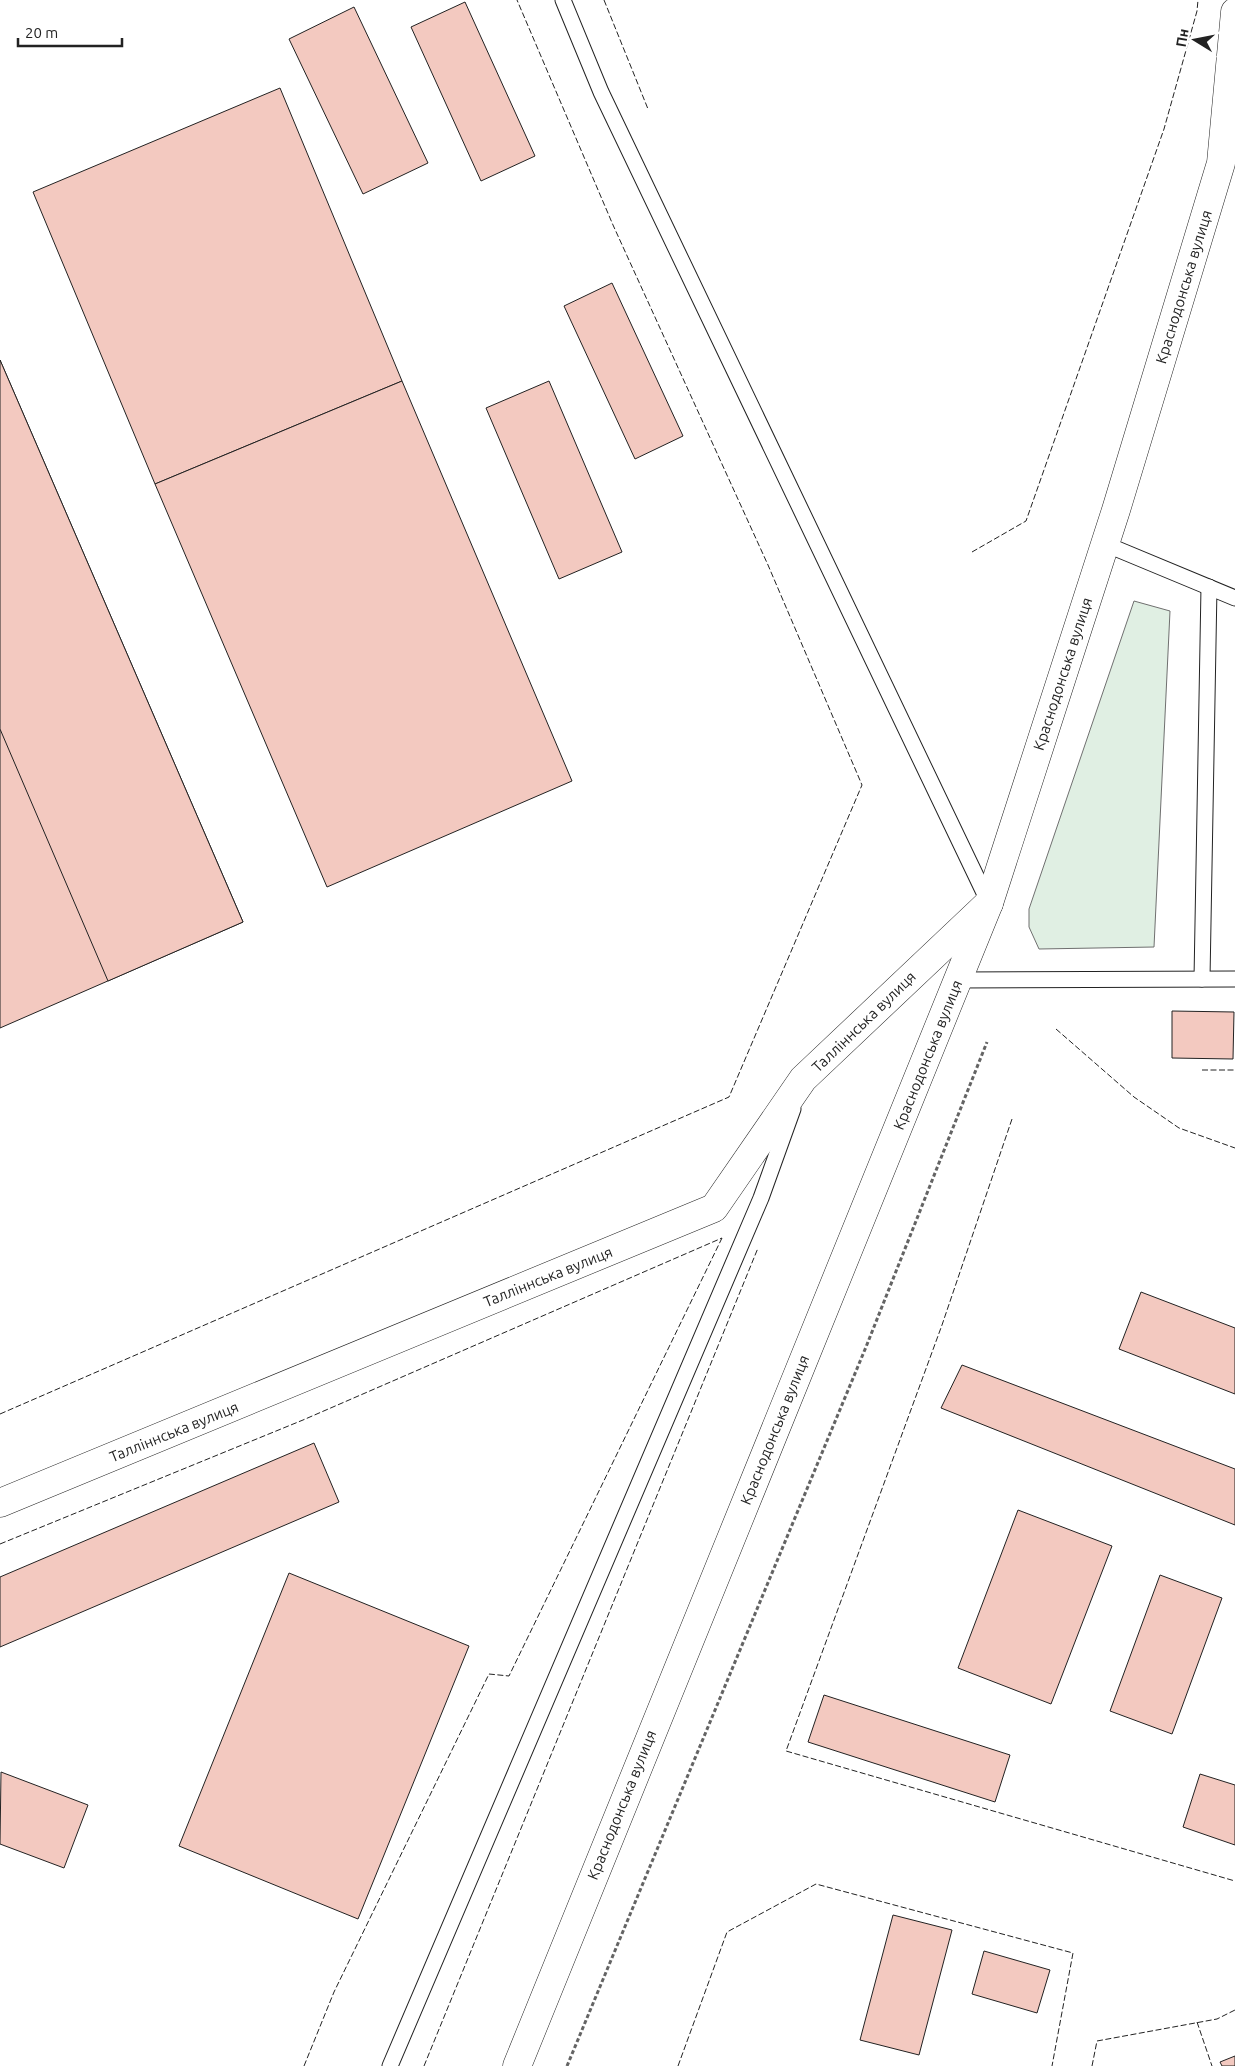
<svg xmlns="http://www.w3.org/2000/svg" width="1235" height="2066" viewBox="0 0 1235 2066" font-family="Ubuntu,sans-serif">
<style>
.green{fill:#e0efe3;stroke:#6f6f6f}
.building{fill:#f3c9c0;stroke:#222}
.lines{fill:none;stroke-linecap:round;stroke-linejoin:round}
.service-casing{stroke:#222;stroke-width:17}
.tertiary-casing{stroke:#222;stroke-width:29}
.primary-casing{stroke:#222;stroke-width:29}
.path{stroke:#646464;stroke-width:3;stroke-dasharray:4 2.5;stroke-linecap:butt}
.service{stroke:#fff;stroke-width:15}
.tertiary{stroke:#fff;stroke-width:28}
.primary{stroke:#fff;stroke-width:28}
.fence{stroke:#222;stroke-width:1;stroke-dasharray:6 2.5;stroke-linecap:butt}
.labels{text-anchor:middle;stroke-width:4;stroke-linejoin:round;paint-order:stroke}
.street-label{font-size:15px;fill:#222;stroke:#fff}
</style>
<rect width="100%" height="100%" fill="#fff"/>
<path class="green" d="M1134,601L1170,611L1154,947L1039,949L1029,927V909Z"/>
<g class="building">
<path d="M465,2L535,156L481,181L411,27Z"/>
<path d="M354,7L428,163L363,194L289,39Z"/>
<path d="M280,88L402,381L155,484L33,192Z"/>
<path d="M612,283L683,436L635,459L564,306Z"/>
<path d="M0,360L243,922L0,1028Z"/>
<path d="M0,360L243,922L108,981L0,729Z"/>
<path d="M402,381L572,781L327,887L155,484Z"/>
<path d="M549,381L622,552L559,579L486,408Z"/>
<path d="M1172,1011L1234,1012L1233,1059L1172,1058Z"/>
<path d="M1141,1292L1235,1328V1394L1119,1349Z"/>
<path d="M962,1365L1235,1469V1525L941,1408Z"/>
<path d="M314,1443L339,1502L0,1647V1577Z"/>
<path d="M1018,1510L1112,1546L1051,1704L958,1668Z"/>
<path d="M289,1573L469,1646L358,1919L179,1846Z"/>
<path d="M1160,1575L1222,1598L1172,1734L1110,1711Z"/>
<path d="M824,1695L1010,1755L995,1802L808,1742Z"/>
<path d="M1,1772L88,1805L64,1868L0,1844Z"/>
<path d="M1200,1774L1235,1785V1845L1183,1827Z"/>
<path d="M893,1915L952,1930L919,2055L860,2040Z"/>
<path d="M984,1951L1050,1970L1037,2013L972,1994Z"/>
<path d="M1235,2056V2066H1222L1220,2062Z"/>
</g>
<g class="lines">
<defs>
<g id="service">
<path d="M563,0L601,92L989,903"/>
<path d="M1105,544L1235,598"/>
<path d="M1202,979L1209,587"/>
<path d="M958,980L1235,979"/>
<path d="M390,2066L761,1198L793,1109"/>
</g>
<path id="tertiary" d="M0,1503L714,1208L803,1079L989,903"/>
<path id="primary" d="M517,2066L989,903L1116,510L1221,163L1235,12"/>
</defs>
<use href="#service" class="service-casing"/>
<use href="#tertiary" class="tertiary-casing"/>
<use href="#primary" class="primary-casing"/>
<path class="path" d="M567,2066L866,1347L987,1042"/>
<use href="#service" class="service"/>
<use href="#tertiary" class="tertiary"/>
<use href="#primary" class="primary"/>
<g class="fence">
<path d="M604,0L648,109"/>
<path d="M972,552L1026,521L1164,129L1197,11L1198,0"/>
<path d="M1056,1029L1134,1097L1179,1128L1235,1148"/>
<path d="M1202,1070H1235"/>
<path d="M1012,1119L942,1325L786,1751L1235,1881"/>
<path d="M0,1414L729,1097L862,785L768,565L613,225L517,0"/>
<path d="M0,1544L303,1420L722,1238"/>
<path d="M1197,2022L1212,2066"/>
<path d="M304,2066L334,1992L489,1674L509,1676L722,1238"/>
<path d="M424,2066L758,1248"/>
<path d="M678,2066L727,1932L816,1884L1073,1953L1052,2066"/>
<path d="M1092,2066L1097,2041L1217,2019L1235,2010"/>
</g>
</g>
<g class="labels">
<g class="street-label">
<text transform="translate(1184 287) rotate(-73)" y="5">Краснодонська вулиця</text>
<text transform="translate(1063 674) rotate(-72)" y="5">Краснодонська вулиця</text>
<text transform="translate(864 1022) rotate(-44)" y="5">Талліннська вулиця</text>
<text transform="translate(928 1055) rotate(-68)" y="5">Краснодонська вулиця</text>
<text transform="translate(548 1277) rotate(-22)" y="5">Талліннська вулиця</text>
<text transform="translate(775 1430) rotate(-68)" y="5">Краснодонська вулиця</text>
<text transform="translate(174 1432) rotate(-22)" y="5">Талліннська вулиця</text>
<text transform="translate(622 1805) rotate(-68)" y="5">Краснодонська вулиця</text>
</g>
</g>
<g transform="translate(1195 40) rotate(280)" stroke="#ffffff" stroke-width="4" paint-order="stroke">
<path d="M0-4L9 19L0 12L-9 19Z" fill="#222222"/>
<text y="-8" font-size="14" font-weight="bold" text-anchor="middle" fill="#222222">Пн</text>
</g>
<path d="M18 38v8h104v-8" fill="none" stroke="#222222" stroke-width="2.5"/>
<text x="25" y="38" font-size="15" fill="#222222" stroke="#ffffff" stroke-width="4" paint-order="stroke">20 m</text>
</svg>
